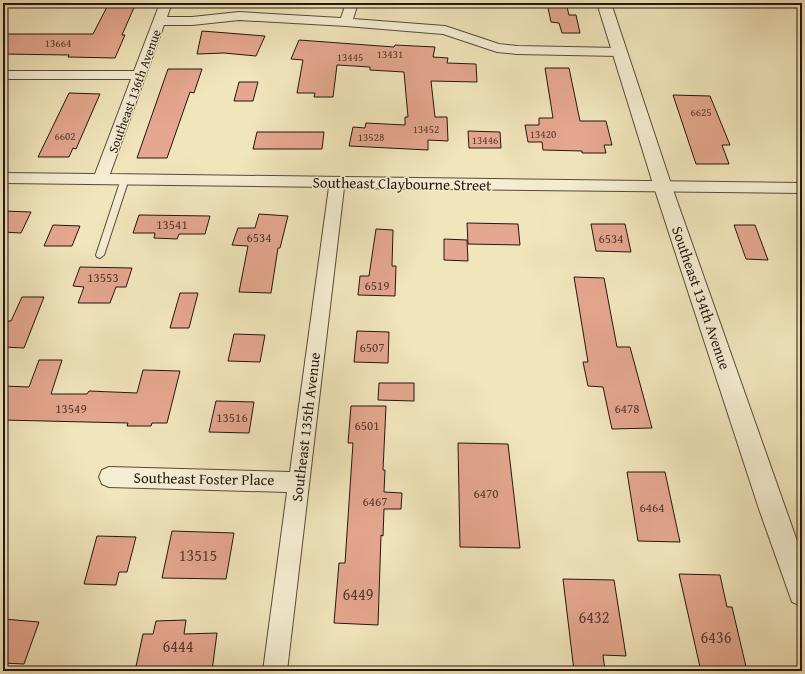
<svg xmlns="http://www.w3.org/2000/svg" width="805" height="674" viewBox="0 0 805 674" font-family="'Gentium Book Plus',serif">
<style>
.building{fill:#e5a78f;stroke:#25160c}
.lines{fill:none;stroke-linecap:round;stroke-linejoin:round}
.service-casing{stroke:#584a38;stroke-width:2}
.minor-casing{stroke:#584a38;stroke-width:2}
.tertiary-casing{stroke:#584a38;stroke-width:2}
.service{fill:#f6eed3;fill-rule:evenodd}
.minor{fill:#f6eed3;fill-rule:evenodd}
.tertiary{fill:#f6eed3;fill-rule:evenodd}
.labels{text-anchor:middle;stroke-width:3;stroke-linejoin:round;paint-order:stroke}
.far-number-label{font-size:11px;fill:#553a2d}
.far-street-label{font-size:13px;fill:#25160c;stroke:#f6eed3}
.number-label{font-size:13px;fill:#553a2d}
.street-label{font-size:15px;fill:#25160c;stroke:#f6eed3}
.near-number-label{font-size:16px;fill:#553a2d}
</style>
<rect width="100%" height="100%" fill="#f1e5bc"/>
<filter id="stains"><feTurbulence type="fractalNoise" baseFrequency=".005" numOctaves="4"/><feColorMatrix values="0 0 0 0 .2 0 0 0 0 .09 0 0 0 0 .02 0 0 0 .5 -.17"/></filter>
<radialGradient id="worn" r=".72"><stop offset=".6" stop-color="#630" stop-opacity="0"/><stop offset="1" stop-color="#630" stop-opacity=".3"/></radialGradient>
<g class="building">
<path d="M109,3H136L122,35H125L115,58L68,57L69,55L3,54V34H93Z"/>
<path d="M547,3H566L569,15H576L580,33H562L559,23L551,22Z"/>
<path d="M202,31L265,36L256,56L224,53L197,54Z"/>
<path d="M299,40L394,47L395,45L435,47L433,57L448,58L447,63L476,64L477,82L431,81L435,117H447L448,141L428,140V150L349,146L353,127L365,128L366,123L405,125V117H408L404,72L370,70V67L337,65L333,97H314L315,93H297L303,60L291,59Z"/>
<path d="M545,68H569L580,121H606L612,145H604L606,153H582V151L543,150L542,142H528L525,125H539V118H553Z"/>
<path d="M168,69H202L194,93L190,92L167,158H137Z"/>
<path d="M239,82H258L253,101H234Z"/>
<path d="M69,93L100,94L76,149L73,148L69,157H38Z"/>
<path d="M673,95L710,96L730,145H722L729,164H696Z"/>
<path d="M468,131L500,132L501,148H469Z"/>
<path d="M257,132H324L322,149H253Z"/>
<path d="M3,211L31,212L21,233L3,232Z"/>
<path d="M259,214L288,216L280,248H278L271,293L239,292L248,246L232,245L238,228H255Z"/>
<path d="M139,215L210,216L205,234H179L177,239L154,238L155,233H133Z"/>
<path d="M467,223L518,224L520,245L468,244Z"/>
<path d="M591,224H625L631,252L596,251Z"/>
<path d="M53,225L80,226L72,246H44Z"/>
<path d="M734,225H755L768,260L746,259Z"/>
<path d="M376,229L393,230L392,266H396L395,296L358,295L360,276H369Z"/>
<path d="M444,239L467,240L468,261L444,260Z"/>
<path d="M80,267L132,268L126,287H116L110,303H78L84,287L73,286Z"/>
<path d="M574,277L604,278L617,347H630L652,428L612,429L603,387L588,386L583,362H588Z"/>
<path d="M180,293H198L189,328H170Z"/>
<path d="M22,297H44L24,348L3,347V328L6,321H11Z"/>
<path d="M357,331L389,332L388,363L354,362Z"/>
<path d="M234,334L265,335L260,362L228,361Z"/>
<path d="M39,360H62L51,394H87L89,391L137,393L143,370L180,371L167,423H152L151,426H127L128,423L3,420V386L29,387Z"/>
<path d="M379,383H414V401L378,400Z"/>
<path d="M216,401L254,402L249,433L209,432Z"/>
<path d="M351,406H386L383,470H385L384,492L402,493L401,509H384L383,536L381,535L378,625L334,623L339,563H345L353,443H348Z"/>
<path d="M458,443L508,444L520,548L460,547Z"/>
<path d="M627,472H665L680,542L638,541Z"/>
<path d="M172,531L234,533L226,579L162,578Z"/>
<path d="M97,536L136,537L127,572H119L116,585L84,584Z"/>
<path d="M679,574L720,575L727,607H732L747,671L700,667Z"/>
<path d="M563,579L614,580L626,656L603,655L605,671H574Z"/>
<path d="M3,619L39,622L24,664L3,663Z"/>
<path d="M186,620L184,634L217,633L212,671H135L143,634H153L156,621Z"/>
</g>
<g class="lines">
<defs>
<path id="service" d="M125,176L129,179L104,255L100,258L97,257L96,255L121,179Z"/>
<path id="minor" d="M160,3H172L167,17H192L239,12L341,18L346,3H358L353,19L445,26L499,44L517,46L619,48L623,49L625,52L623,55L619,56L517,54L497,52L443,34L346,26L239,20L192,25H164L110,174L802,183V193L344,188L287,671H263L287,492L109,487L102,484L99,477L102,470L109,467L290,472L329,187L3,183V173L95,174L131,79H3V71H134Z"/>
<path id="tertiary" d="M597,3H611L672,187L802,555V606L792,602L759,509L654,187Z"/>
</defs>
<use href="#service" class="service-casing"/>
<use href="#minor" class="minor-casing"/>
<use href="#tertiary" class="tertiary-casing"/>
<use href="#service" class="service"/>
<use href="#minor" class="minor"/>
<use href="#tertiary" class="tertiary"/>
</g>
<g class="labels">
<g class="far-number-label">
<text x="58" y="47">13664</text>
<text x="390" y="58">13431</text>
<text x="350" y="61">13445</text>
<text x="701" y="116">6625</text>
<text x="426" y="133">13452</text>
<text x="543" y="138">13420</text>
<text x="65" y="140">6602</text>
<text x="371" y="141">13528</text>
<text x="485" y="144">13446</text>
</g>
<g class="far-street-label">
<text transform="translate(134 91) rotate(-70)" y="5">Southeast 136th Avenue</text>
</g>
<g class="number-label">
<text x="172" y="229">13541</text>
<text x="259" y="242">6534</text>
<text x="611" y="243">6534</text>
<text x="103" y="282">13553</text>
<text x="377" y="290">6519</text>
<text x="372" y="352">6507</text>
<text x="71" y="413">13549</text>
<text x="627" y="413">6478</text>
<text x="232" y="422">13516</text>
<text x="367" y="430">6501</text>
<text x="486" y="498">6470</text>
<text x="375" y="506">6467</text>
<text x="652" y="512">6464</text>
</g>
<g class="street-label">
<text transform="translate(402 184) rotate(1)" y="5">Southeast Claybourne Street</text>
<text transform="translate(701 298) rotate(71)" y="5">Southeast 134th Avenue</text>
<text transform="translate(306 427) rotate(-83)" y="5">Southeast 135th Avenue</text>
<text transform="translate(204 479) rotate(1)" y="5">Southeast Foster Place</text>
</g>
<g class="near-number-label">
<text x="198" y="561">13515</text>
<text x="358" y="600">6449</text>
<text x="594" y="623">6432</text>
<text x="716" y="643">6436</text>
<text x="178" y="652">6444</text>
</g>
</g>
<rect width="805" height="674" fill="none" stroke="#f1e5bc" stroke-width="16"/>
<rect x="4" y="4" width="797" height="666" fill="none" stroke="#25160c" stroke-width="2"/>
<rect x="8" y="8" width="789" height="658" fill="none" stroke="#25160c"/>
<rect width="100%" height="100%" filter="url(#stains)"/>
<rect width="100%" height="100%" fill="url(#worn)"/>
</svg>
